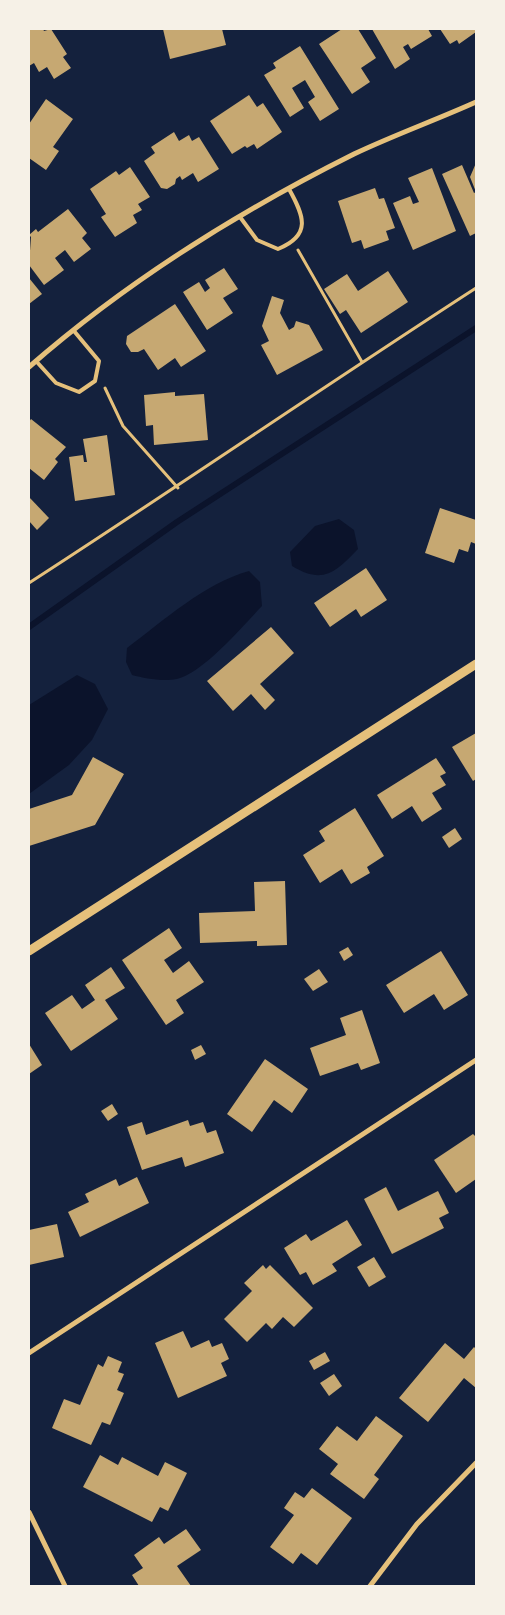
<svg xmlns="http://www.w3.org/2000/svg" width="505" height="1615" viewBox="0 0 505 1615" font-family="'PT Sans Narrow',sans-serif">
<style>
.water{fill:#0b132b}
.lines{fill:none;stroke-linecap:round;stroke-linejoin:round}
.stream{stroke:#0b132b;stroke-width:6}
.building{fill:#c6a872}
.path{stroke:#e5c07b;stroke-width:3}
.service{stroke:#e5c07b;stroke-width:4}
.minor{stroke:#e5c07b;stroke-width:5}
.tertiary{stroke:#e5c07b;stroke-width:9}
</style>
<rect width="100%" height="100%" fill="#14213d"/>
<g class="water">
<path d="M339,519L354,530L358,549C336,572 323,585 292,566L290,552L315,526Z"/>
<path d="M249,571L260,582L262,606C242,627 212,662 187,675C172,684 148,679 132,675L126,662L127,648C163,621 205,583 249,571Z"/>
<path d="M77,675L95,684L108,709L92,740L69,765L29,794V705Z"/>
</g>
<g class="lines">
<path class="stream" d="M29,627L177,522L476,328"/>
</g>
<g class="building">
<path d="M29,29H43L44,31L51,29L67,54L63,57L71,68L54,79L47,67L39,72L34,63L29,66Z"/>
<path d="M163,29H222L226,45L170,59Z"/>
<path d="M342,29H358L376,58L361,68L370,82L352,94L319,44Z"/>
<path d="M372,29H428L432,36L411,49L408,44L403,47L410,59L395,69Z"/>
<path d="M440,29H476V32L459,44L457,40L450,44Z"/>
<path d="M300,46L339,109L320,121L308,102L315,97L305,80L292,88L304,108L290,117L264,75L276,68L273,63Z"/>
<path d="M249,95L257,107L263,103L282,132L257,149L254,144L247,148L245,146L232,154L210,121Z"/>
<path d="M46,99L73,119L53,147L59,151L46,170L29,158V124Z"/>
<path d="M174,132L179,141L189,135L192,141L199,137L219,169L198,182L193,173L182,180L180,176L176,179L175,184L167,189L161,188L144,161L155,153L151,147Z"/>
<path d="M476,163V233L470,236L442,174L462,165L474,193L476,192L470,177Z"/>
<path d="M130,167L150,197L138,204L142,210L133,215L137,223L115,237L101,217L106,214L90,189L116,171L119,175Z"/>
<path d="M432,168L456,231L413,250L393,203L410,196L413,204L419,202L408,178Z"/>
<path d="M375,188L379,199L384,198L395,228L386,231L389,240L364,249L361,240L352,243L338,201Z"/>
<path d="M68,209L87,233L82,238L91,249L74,262L65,250L55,258L64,270L44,285L29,265L31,237L29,235L36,229L38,232Z"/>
<path d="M224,268L238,289L223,298L233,313L207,330L183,292L199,282L205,292L210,288L205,280Z"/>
<path d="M388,271L408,302L361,333L346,310L340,314L324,289L347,274L358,291Z"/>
<path d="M29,278L42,294L29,304Z"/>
<path d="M272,296L284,300L280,313L289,330L294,327L296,321L309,325L323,350L277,375L261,345L269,341L262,326Z"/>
<path d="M175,304L206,351L181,367L175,358L158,370L144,349L138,352H131L126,344L127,336Z"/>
<path d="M175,392V396L204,394L208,440L154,445L153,425L146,426L144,395Z"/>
<path d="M31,419L66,447L55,459L58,462L44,480L29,468V422Z"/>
<path d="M107,435L115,495L75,501L69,457L83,455L84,462H87L83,439Z"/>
<path d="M29,497L49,518L37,530L29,521Z"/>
<path d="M440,508L476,520V544L471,542L468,552L459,549L454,563L425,553Z"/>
<path d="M366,568L387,600L361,617L356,609L330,627L314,603Z"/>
<path d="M271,627L294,653L260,684L275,700L265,710L251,694L233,711L207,681Z"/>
<path d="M476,733V779L473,781L452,747Z"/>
<path d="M93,757L124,774L95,825L29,846V809L72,795Z"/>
<path d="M436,758L446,773L440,776L446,785L432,793L442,809L422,822L412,806L392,819L377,795Z"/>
<path d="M355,808L384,856L367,867L370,873L351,884L342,869L320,883L303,855L325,841L319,831Z"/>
<path d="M455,828L462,839L449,848L442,837Z"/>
<path d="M285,881L287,945L257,946V941L200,943L199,913L255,911L254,882Z"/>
<path d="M169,928L182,948L164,960L173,973L189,961L204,982L176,1000L184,1013L166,1025L122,960Z"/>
<path d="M348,947L353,955L344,961L339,952Z"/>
<path d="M441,951L468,995L444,1010L434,994L404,1013L386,985Z"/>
<path d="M111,967L125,988L105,1000L118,1019L71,1051L45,1013L72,995L82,1009L95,1000L85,985Z"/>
<path d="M319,969L328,982L313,991L304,979Z"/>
<path d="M362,1010L380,1063L361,1070L358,1063L320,1076L310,1048L346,1035L340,1018Z"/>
<path d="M29,1044L42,1065L29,1074Z"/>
<path d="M201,1045L206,1054L195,1060L191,1050Z"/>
<path d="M265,1059L308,1089L292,1113L274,1100L252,1132L227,1114Z"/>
<path d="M112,1104L118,1114L108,1121L101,1111Z"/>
<path d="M188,1120L190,1126L203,1122L207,1133L216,1130L224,1153L185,1167L182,1157L142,1170L127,1127L142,1122L146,1135Z"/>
<path d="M473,1134L476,1137V1179L456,1193L434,1160Z"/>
<path d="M137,1177L149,1203L80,1237L68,1212L89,1202L85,1194L116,1179L119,1186Z"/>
<path d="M386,1187L398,1211L438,1191L449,1213L439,1218L444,1228L392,1254L364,1199Z"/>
<path d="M347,1220L362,1245L332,1264L337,1271L313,1285L306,1272L300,1275L284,1248L306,1234L311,1241Z"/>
<path d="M57,1224L64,1257L29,1265V1230Z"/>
<path d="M374,1257L386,1277L369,1287L357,1267Z"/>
<path d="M263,1265L266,1269L270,1265L313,1308L294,1327L283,1317L272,1329L266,1323L247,1342L224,1319L252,1291L244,1283Z"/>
<path d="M183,1331L191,1348L209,1340L212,1347L222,1343L229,1359L221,1363L227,1376L178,1398L155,1343Z"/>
<path d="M445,1343L464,1359L474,1347L476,1349V1388L464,1378L428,1422L399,1398Z"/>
<path d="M325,1352L330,1361L314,1370L309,1361Z"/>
<path d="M108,1356L122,1362L118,1372L124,1374L117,1390L124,1393L110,1425L102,1422L91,1445L52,1428L64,1399L80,1405L98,1364L103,1367Z"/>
<path d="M334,1374L342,1386L329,1396L320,1383Z"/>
<path d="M376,1416L403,1436L374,1475L379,1479L364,1499L330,1474L338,1464L319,1449L337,1426L357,1441Z"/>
<path d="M100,1455L118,1465L122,1457L158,1476L165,1462L187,1473L168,1511L160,1507L152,1522L83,1487Z"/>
<path d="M312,1488L352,1518L317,1565L301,1553L293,1564L270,1547L294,1515L284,1508L295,1492L304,1498Z"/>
<path d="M186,1529L201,1550L177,1566L191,1586H139L132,1575L143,1568L134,1555L159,1537L164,1544Z"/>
</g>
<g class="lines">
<g class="path">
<path d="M298,250L362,362"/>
<path d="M105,388L123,426L178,488"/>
<path d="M29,583C179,486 326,385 476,288"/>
</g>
<g class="service">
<path d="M240,217L257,240L278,249C312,235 304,216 289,189"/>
<path d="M36,361L56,383L79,392L95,381L99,361L74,331"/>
</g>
<g class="minor">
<path d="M29,367C125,283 240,211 354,154C394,135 436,120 476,102"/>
<path d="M29,1353L476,1060"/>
<path d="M29,1512L65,1586"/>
<path d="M370,1586L417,1524L476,1463"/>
</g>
<path class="tertiary" d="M29,951L476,664"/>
</g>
<rect width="505" height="1615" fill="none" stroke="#f6f1e7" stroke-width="60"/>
</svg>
